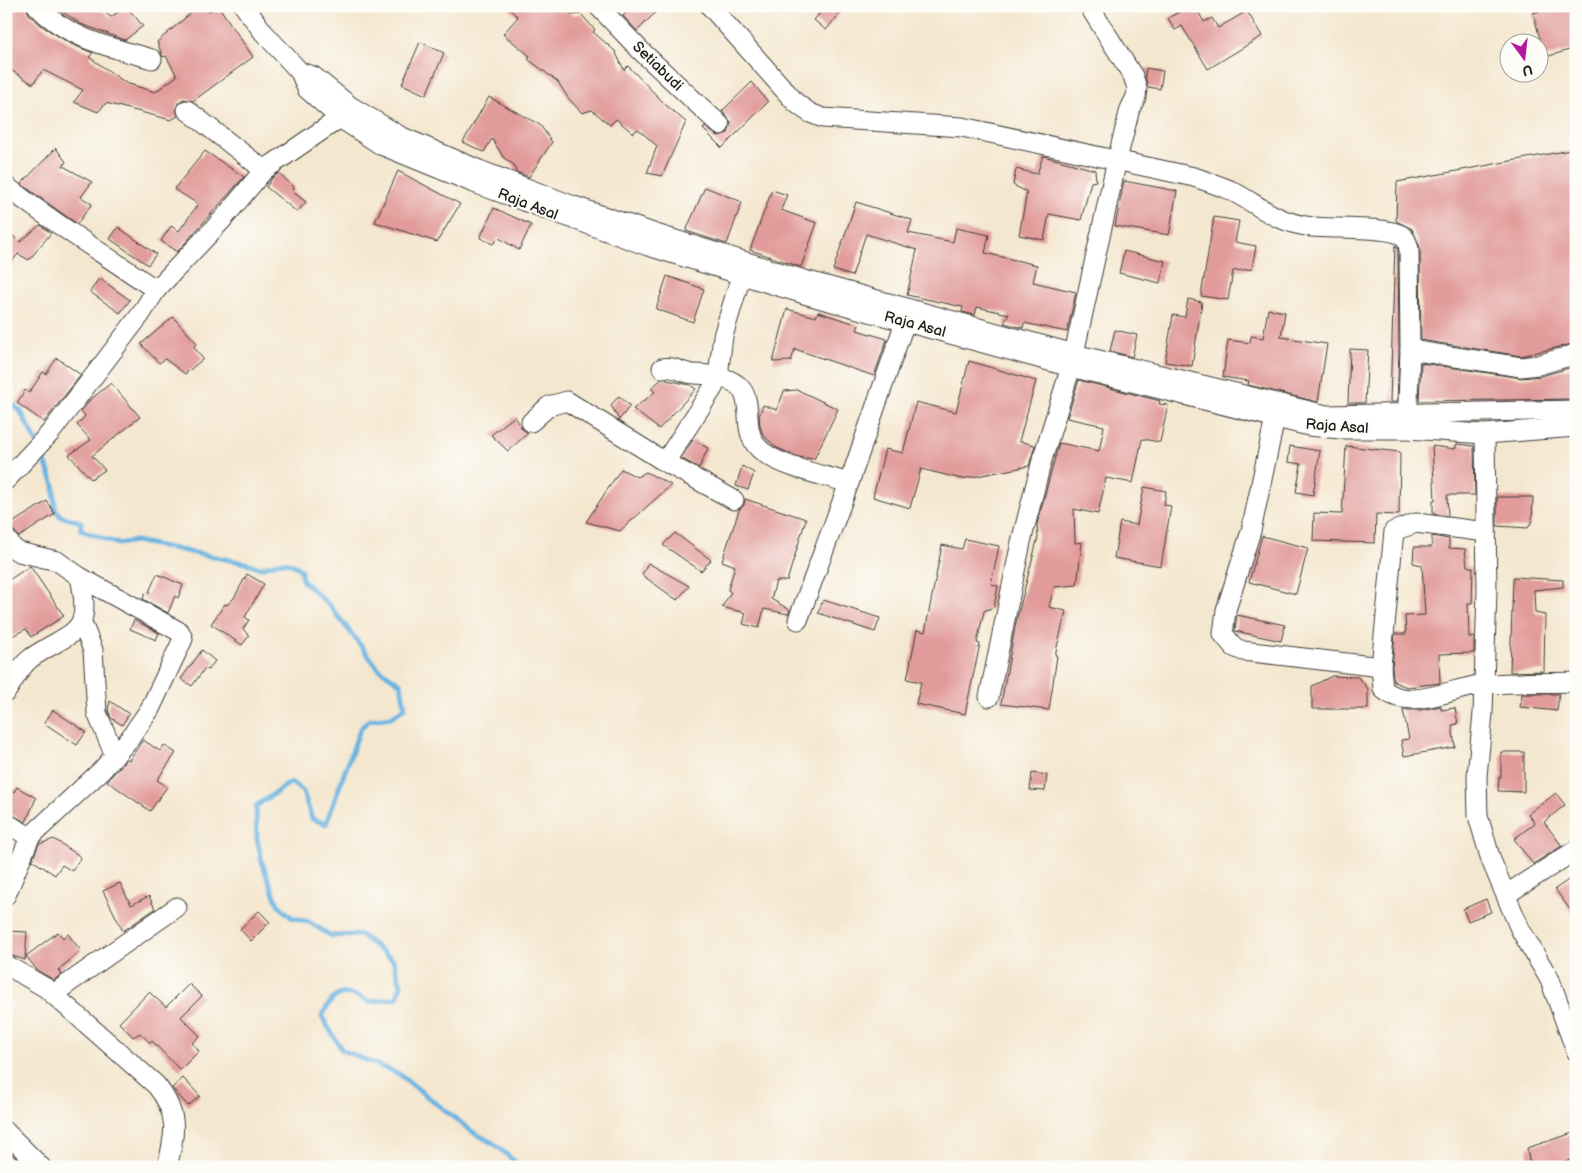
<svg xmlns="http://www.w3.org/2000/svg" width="1582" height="1173" viewBox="0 0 1582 1173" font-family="'Balsamiq Sans',sans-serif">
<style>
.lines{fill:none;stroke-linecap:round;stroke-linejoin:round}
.stream{stroke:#69b3e1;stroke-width:5}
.building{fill:#e19b9a}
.minor-casing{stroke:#3c3a37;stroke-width:21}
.minor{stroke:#fff;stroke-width:19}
.labels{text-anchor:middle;stroke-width:4.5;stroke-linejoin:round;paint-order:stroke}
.street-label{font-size:15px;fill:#1c1c1c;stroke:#fdfcf7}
</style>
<rect width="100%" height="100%" fill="#fdfcf7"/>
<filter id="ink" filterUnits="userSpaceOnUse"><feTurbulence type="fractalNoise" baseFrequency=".02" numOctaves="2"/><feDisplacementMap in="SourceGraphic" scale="10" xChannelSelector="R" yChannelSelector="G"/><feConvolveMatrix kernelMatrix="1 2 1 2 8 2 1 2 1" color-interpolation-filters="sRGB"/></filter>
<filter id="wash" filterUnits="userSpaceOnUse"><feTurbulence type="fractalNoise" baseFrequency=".0096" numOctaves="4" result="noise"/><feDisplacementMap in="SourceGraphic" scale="20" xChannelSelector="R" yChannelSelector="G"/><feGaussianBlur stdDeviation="1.12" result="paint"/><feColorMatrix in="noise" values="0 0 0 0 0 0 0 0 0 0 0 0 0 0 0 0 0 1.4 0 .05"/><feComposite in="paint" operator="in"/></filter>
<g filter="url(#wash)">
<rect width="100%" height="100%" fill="#f4e7cf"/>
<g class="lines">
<g class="stream">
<path d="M6,399L21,412L36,441"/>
<path d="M40,449L54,485L55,508L60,516L81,522V530L118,544L135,541L250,564L260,568C278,563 285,557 301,570L302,580L330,606L378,668L401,684L405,708L391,717L369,720L360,729L326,824L312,819L303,792L291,782L256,806L257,839L263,866L278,904L291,917L309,922L331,936L361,935L393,960L401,985L397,998L369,1002C346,988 333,990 322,1017L342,1050L399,1074L471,1131L496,1145L516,1163L515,1167"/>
</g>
</g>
<g id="blocks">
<g class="building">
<path d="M6,6H26L29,14L42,26L71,44L93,53L89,57L126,83L155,92L177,76L166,56L163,57L157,42L199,6H204L208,11L219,7L253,57L193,101L183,99L178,103L176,109L178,116L171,120L106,103L98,112L74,102L83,90L43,70L33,84L6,67Z"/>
<path d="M54,6H95L111,17L126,6L143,26L125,40L81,24Z"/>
<path d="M506,6H564L572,15L581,14L595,30L593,32L615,51L624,70L628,66L667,106L686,122L662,176L647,173L657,146L638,129L633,133L616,119L610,125L592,110L582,113L568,98L558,82L528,59L530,56L503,34L518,17Z"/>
<path d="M634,6H662L637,31L623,16Z"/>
<path d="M826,6H846L826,30L814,20Z"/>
<path d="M1190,6H1195L1204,22L1212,18L1218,28L1247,11L1262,36L1208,69L1182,26L1175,30L1168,18Z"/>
<path d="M1556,6H1576V48L1545,57L1533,13Z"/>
<path d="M420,42L444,53L426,95L402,84Z"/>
<path d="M1146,68L1163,71L1160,89L1148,87L1145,76Z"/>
<path d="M752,82L768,102L722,148L703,129L705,127L718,136L728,133L731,122L722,111Z"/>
<path d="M489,97L540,125L552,142L529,177L516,172L514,165L504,158L492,139L484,152L463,142Z"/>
<path d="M56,148L66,162L63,166L92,182L81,197L92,204L77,224L21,184Z"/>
<path d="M1576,149V343L1521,356L1421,340L1420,247L1412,229L1396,221L1397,182Z"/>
<path d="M205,151L244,177L177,252L161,241L171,226L179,231L198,204L174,189Z"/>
<path d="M1043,156L1095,170L1096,181L1091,182L1081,220L1049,214L1044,240L1019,235L1027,192L1013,185L1016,169L1037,174Z"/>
<path d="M398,171L460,204L437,242L375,222Z"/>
<path d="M279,173L294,187L293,192L306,202L297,212L266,187L272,178Z"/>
<path d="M1124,181L1177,191L1169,235L1115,226Z"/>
<path d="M705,187L742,202L727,244L686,231Z"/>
<path d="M772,190L787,195L781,210L817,223L801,267L750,250Z"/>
<path d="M856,202L912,220L908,233L953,242L956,228L989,235L985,253L1037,265L1033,282L1076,292L1067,332L1024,323L1023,328L1004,323L1009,314L977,307L975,315L962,312L963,307L907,295L917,250L866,234L852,276L833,270Z"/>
<path d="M494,208L531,225L519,250L499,238L493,244L480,238Z"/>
<path d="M1214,217L1239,221L1235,242L1256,246L1252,269L1233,271L1228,300L1201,296Z"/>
<path d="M40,225L51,233L29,260L18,254L6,269V230L20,242Z"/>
<path d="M118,227L156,254L148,265L110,239Z"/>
<path d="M1395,245L1398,250L1399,350L1397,402H1390Z"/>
<path d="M1124,251L1165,261L1160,283L1119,273Z"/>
<path d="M667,276L704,289L693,322L656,309Z"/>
<path d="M99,278L130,300L120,313L90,292Z"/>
<path d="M1188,299L1202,302L1192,366L1165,362L1173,315L1185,317Z"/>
<path d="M787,309L816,317L818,312L859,325L857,330L887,339L874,376L795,349L791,361L773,362Z"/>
<path d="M1268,309L1285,312L1281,337L1327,344L1318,402L1248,385L1249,381L1223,377L1228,340L1250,343L1251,336L1263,338Z"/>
<path d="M173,317L197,343L194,347L203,359L185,374L165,359L159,363L141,344Z"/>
<path d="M1115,330L1137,335L1132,357L1110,351Z"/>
<path d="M1350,349L1368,350L1365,403H1348Z"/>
<path d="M57,358L81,375L44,422L17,403L25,390L29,393L43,372L46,374Z"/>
<path d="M969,361L1036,381L1019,441L1035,445L1029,466L962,479L921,469L910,508L873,497L885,449L903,453L916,402L956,412Z"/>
<path d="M1421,363L1522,378L1541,376L1576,366V399L1419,401Z"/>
<path d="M662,379L690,385L696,389L659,429L633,409L655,392L651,388Z"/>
<path d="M1079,380L1160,401L1159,404L1168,405L1160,442L1142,439L1133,483L1106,478L1098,514L1074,509L1075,543L1082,542L1077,585L1054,587L1049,607L1066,611L1055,655L1057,656L1049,710L1001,704L1016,622L1038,537L1037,524L1059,443L1099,451L1104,426L1067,418Z"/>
<path d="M111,383L140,417L92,456L105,470L91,479L69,455L91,440L77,425L85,416L81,411L90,400Z"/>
<path d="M798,390L838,409L814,459L799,457L777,448L763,435L760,426L759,416L763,405L777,410L784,391Z"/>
<path d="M619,396L630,406L619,420L611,405Z"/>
<path d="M515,416L522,429L528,433L508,451L491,435Z"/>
<path d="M693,440L708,448L699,468L681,458Z"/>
<path d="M1457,444L1474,446L1475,495H1447L1448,516L1433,514V500H1435L1432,446L1455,449Z"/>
<path d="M1290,446L1320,451L1313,495L1296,492L1301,464L1288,462Z"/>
<path d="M1346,446L1400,452L1399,515L1376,514L1375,543L1313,541L1314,513L1342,514Z"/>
<path d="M742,466L754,473L748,490L736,486Z"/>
<path d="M621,469L637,477L646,472L671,485L620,531L586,522Z"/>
<path d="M1144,487L1166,491L1164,505L1171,506L1161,566L1114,558L1120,522L1137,525Z"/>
<path d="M1497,497H1533L1532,521L1528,528L1497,526Z"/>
<path d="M745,499L806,519L787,581H776L771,599L790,610L788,614L764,609L759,628L743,624L746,613L722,607L731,592L728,590L735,566L722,561L739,510L744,505Z"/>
<path d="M47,501L55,514L19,537L11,528L6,527Z"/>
<path d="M675,533L711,560L701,571L663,545Z"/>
<path d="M1262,536L1308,548L1296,594L1249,582Z"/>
<path d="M1432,536L1449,539V548L1465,549L1467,566L1473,568L1472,603H1468L1469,637H1474V653L1439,654L1440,683L1407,687L1394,682L1392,667L1395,634H1406L1405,616L1425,615L1422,565L1413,563L1414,547H1432Z"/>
<path d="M965,539L999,546L991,584L998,586L994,607L984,611L977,643L980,644L965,714L916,704L921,682L907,679L917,630L925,632L942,545L962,549Z"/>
<path d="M648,563L689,586L677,600L642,575Z"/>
<path d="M30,566L64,616L31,637L26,629L6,639V582Z"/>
<path d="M157,574L183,585L178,598L175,596L168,613L143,599L145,593L148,594Z"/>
<path d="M247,574L264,584L245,617L249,620L243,629L249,636L242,645L211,624L225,604L227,605L234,598Z"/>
<path d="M1513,577L1563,580V587L1534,590L1535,613L1545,615L1544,671L1510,672Z"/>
<path d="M823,600L880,618L875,632L818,613Z"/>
<path d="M1237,615L1285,625L1281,641L1235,631Z"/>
<path d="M134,620L159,633L156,640L130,629Z"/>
<path d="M202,650L215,661L208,670L205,668L192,686L181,679Z"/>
<path d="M1332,676L1358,677L1368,689V709H1312V686Z"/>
<path d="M1522,694H1559L1557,711L1520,707Z"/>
<path d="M110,701L129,714L122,725L111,718L108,710Z"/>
<path d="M1441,706V710L1455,708L1458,724L1452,725L1455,747L1404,756L1401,740L1409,739L1403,710H1421Z"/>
<path d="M53,710L86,732L77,745L44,723Z"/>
<path d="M143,740L160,751L164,745L176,753L157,780L167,787L150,811L107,781L127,759L129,760Z"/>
<path d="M1501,752H1524V792L1498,791L1499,777H1501Z"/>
<path d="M1032,773L1047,775L1045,791L1030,790Z"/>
<path d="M6,786L14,792L17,787L36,798L26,822L6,812Z"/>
<path d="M1556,793L1565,805L1544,822L1562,846L1533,864L1514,839L1535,823L1528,814Z"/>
<path d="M54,839L81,857L72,871L62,865L55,875L32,860L39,844Z"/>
<path d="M1576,875V918L1555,889Z"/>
<path d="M120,883L131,905L149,896L155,909L123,931L103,891Z"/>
<path d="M1486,899L1491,912L1468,921L1463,909Z"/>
<path d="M259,911L270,922L251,941L240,929Z"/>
<path d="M6,931L27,932L25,960L6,954Z"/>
<path d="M58,932L63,938L68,934L81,951L58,970L62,974L54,980L37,970L26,956Z"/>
<path d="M189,984L202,996L181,1017L200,1036L192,1043L199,1051L180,1070L152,1041L150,1043L140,1033L133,1037L119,1023L149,992L166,1007Z"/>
<path d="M183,1078L200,1096L188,1106L172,1088Z"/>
<path d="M1576,1132V1158L1553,1167H1530L1527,1148Z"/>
<path d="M6,1148L25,1167H17L6,1155Z"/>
</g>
</g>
</g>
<g filter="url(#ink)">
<use href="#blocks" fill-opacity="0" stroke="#3c3a37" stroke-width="1"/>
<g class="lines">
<defs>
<g id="minor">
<path d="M37,6C68,39 110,47 152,59"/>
<path d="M244,6L264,33L300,72L307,89L340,118L381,145L474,183L648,246L804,294L1071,367L1309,426L1340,429H1407L1485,434L1576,427"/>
<path d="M598,6L642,52L720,125"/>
<path d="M710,6L796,103L810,113L823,118L962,127L1194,177C1206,181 1218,185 1230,190C1261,206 1274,222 1312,227C1332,229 1389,226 1403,236C1407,239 1408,245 1409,249L1410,350L1407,426"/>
<path d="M300,72L313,76L350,106L400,136L479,170L571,205L653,233L808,281L1074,354L1326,415L1576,410"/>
<path d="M187,110L264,170"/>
<path d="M6,186C54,224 106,255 156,290"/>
<path d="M1410,350L1521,367L1538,365L1576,354"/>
<path d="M662,368C674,365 683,374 695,374C778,377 728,425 763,452C784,468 824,475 849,483"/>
<path d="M1275,418L1251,531L1226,610L1223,634L1234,647L1243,651L1381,667"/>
<path d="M531,422L549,406L567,401L665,462L713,388L718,376L723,336L745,263"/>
<path d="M1485,434L1487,591L1483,713L1477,776L1478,816L1491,860L1520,929L1550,980L1576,1051"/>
<path d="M665,462L734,500"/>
<path d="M6,480L51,432L141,314L156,290L223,219L264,170L340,118"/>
<path d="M1486,532L1416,523L1394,531L1381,667L1383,689C1410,713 1455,686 1487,684C1516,682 1546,683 1576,682"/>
<path d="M6,538L14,549L19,552L57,561L80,577L180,632L183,639L150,709L130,738L102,770L30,837L6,895"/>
<path d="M798,620L849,483L905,322"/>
<path d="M82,623L93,650L97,713L115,756"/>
<path d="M6,692C14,681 20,666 31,658C73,629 93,637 80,577"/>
<path d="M989,697L1021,542L1042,460L1071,367L1117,160L1130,109L1136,97L1137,88L1133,76L1089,6"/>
<path d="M6,823L30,837"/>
<path d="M1507,894L1576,850"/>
<path d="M6,965L46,988L156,1085C179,1113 176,1133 167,1167"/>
<path d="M53,994L177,907"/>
<path d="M6,1132L41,1167"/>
</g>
</defs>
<use href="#minor" class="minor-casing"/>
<use href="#minor" class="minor"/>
</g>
</g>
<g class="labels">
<g class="street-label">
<text transform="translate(658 66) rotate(44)" y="5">Setiabudi</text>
<text transform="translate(528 204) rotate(21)" y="5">Raja Asal</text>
<text transform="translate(915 324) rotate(15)" y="5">Raja Asal</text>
<text transform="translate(1337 426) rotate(4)" y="5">Raja Asal</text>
</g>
</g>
<rect width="1582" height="1173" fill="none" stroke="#fdfcf7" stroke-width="25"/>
<g transform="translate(1524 58) rotate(165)"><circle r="24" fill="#fdfcf7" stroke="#a3a29f"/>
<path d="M0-4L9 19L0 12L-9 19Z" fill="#b5179e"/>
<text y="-8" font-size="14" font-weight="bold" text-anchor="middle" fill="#1c1c1c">U</text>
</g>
</svg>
